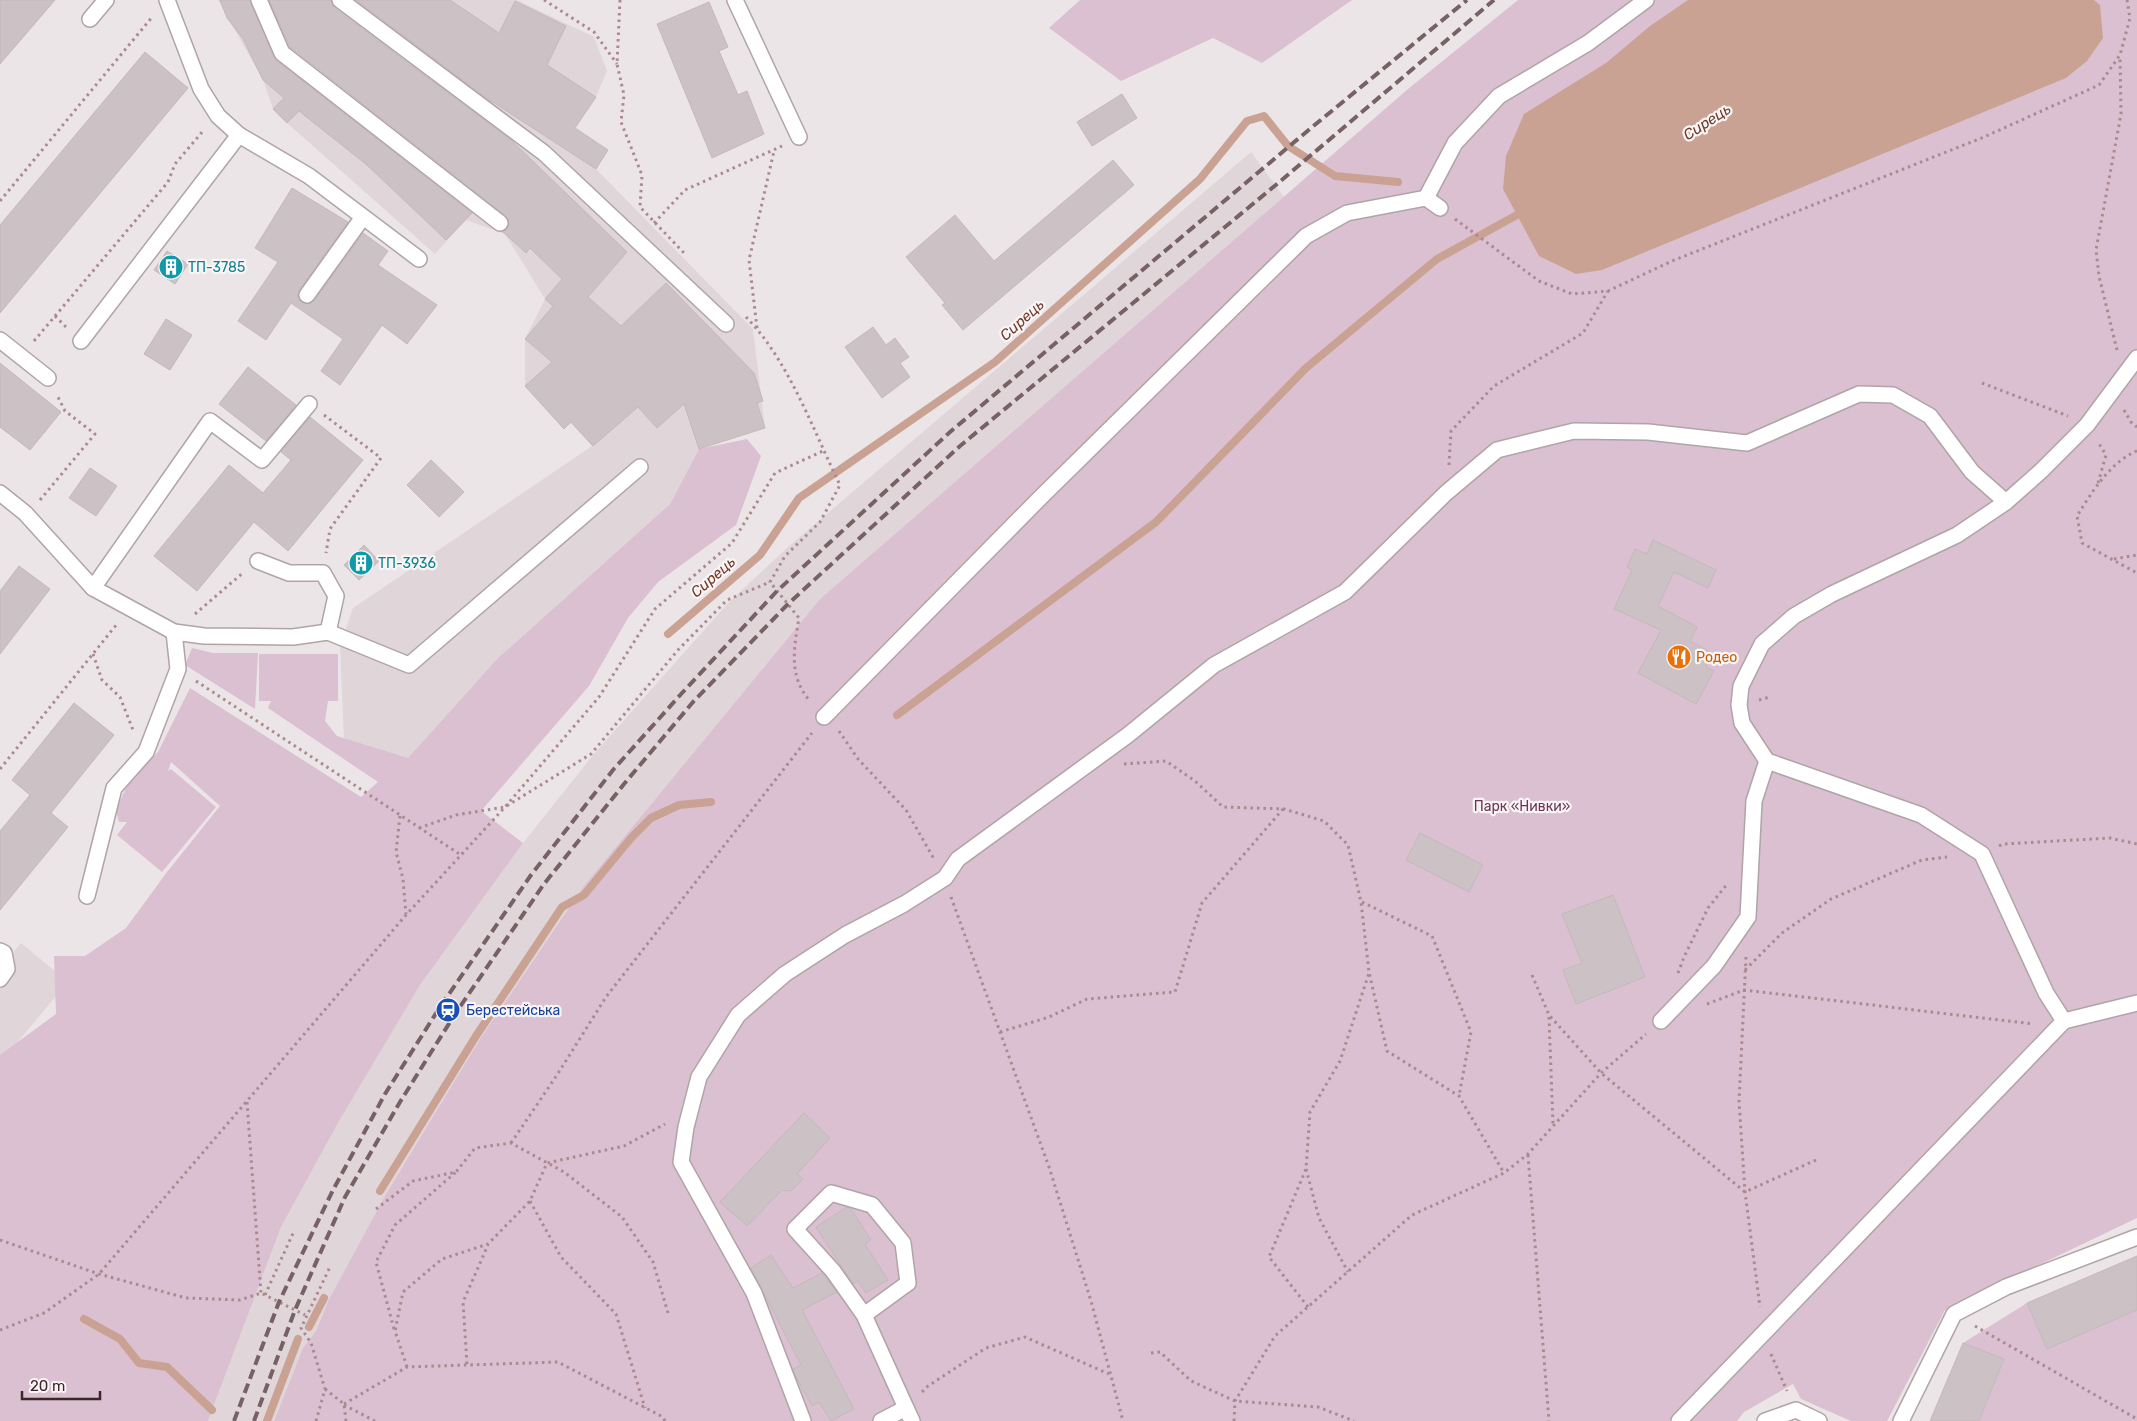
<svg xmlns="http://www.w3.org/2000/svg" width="2137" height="1421" viewBox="0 0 2137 1421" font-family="Rubik,sans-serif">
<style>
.built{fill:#e0d6d9}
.green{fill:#dac0d0}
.water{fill:#caa294}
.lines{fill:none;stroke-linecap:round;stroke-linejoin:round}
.stream{stroke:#caa294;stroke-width:8}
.building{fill:#ccc1c5;stroke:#c5b8bc}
.minor-casing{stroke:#b0a4a6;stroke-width:18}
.path{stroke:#ac8990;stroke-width:3;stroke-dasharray:2.5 4;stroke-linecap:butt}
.minor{stroke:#fff;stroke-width:15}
.rail{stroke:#776164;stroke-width:4;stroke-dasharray:10 5;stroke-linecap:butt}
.labels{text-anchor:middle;stroke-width:4.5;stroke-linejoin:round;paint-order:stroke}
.culture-label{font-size:14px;fill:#0d838f;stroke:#f9f5f6;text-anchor:start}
.food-label{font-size:14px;fill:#c56008;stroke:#f9f5f6;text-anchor:start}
.park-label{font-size:14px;fill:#6e3551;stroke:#f9f5f6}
.transit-label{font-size:14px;fill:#164399;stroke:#f9f5f6;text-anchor:start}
.water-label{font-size:15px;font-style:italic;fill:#703c27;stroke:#f9f5f6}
</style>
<rect width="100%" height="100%" fill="#ece5e7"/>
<g class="built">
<path d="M218,0H517L594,37L607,71L596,97L575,128L608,150L596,169L753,329L765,428L699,449L670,504L497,659L408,758L344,741L340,646L353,608L592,446L571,423L564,429L525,386V339L545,299L505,234L466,220L435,254L287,123L273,109L263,80Z"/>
<path d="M1251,152L1284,197L820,599L583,887L480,1039L386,1194L329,1299L316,1331L303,1348L274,1421H208L281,1227L338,1123L420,985L523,843L593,755L729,602L787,548Z"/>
<path d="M21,943L68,982L0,1063V968Z"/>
</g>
<g class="green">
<path d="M1080,0H1352L1262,63L1213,38L1121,81L1049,28Z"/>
<path d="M1518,0H2137V1218L1945,1310L1887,1421H1851L1801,1399L1793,1384L1744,1412L1737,1421H274L303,1348L316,1331L329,1299L386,1194L480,1039L583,887L820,599L1408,89Z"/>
<path d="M747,439L761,456L736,525L658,582L628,618L589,686L481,811L523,843L420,985L338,1123L281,1227L208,1421H0V1055L56,1014L54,956H85L126,928L167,872L220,806L171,762L168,771L171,769L216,807L162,872L117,835L127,822H119L116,811L130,778L158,752L190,688L361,797L378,782L268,708L271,701H259V654H338V701H328L325,721L337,736L408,758L497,659L670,504L699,449Z"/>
<path d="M192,648L213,653H258L255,709L185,665Z"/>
<path d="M2027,1303L2047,1348L2137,1310V1421H1979L2004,1359L1963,1343Z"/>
</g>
<path class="water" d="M1688,0H2094L2100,5L2103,38L2087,61L2066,78L1602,270L1576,274L1539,256L1503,189L1506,156L1524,114L1606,63L1650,26Z"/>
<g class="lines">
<g class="stream">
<path d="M668,634L760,555L799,498L995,362L1200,179L1247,121L1264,116L1288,146L1335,176L1398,182"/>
<path d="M897,715L1156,522L1306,368L1437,259L1526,210"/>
<path d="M380,1191L476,1036L562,907L584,895L631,838L651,818L679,805L711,802"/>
<path d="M84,1319L120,1339L139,1363L167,1367L212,1410"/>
<path d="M309,1327L324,1298"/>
<path d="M267,1421L298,1339"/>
</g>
</g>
<g class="building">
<path d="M0,0H55L0,64Z"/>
<path d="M220,0H250L276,60L472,213L446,240L367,165L299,111L287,123L273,109L284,98L263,80L243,39L227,18Z"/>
<path d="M269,0H331L334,8L511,140L627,252L588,297L621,326L666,283L754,373L763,401L757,403L765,428L699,449L684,404L657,428L638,407L593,446L571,422L564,429L525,386L552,362L525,339L553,306L545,299L562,279L530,248L526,253L503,232L509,225L506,216L290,47Z"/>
<path d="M356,0H450L499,33L515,1L566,26L547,65L596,97L575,128L608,150L596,169L485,97Z"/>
<path d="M709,2L728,47L719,51L738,95L747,91L764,134L712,158L657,24Z"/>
<path d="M145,52L188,88L0,313V225Z"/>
<path d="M1122,94L1137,118L1092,146L1077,122Z"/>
<path d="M1113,160L1134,185L963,330L942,305L945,303L906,257L955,215L994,261Z"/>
<path d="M292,188L348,222L299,290L298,295L301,302L307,304L315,300L363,233L388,251L378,265L437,305L407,344L382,325L340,385L321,371L343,339L291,303L266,340L238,321L278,262L255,248Z"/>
<path d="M167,251L188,264L175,284L154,270Z"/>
<path d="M166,319L192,335L170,370L144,354Z"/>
<path d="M873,327L886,345L895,338L909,357L900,363L910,377L882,398L845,347Z"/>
<path d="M0,363L61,412L30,450L0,427Z"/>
<path d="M248,367L296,405L266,441L219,404Z"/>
<path d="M310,417L363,460L288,551L254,522L197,591L154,556L229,465L263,493L291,460L281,452Z"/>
<path d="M431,460L464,492L439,517L407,485Z"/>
<path d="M90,468L117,486L96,516L69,498Z"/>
<path d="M1653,540L1716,570L1708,588L1674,572L1658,606L1697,627L1690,641L1713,654L1706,667L1714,671L1696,704L1638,673L1661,630L1614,609L1632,570L1627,567L1635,549L1647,554Z"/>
<path d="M364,545L379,561L359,580L344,565Z"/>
<path d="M19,566L50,589L0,654V591Z"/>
<path d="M74,703L114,735L51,813L68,827L0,910V831L30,795L12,780Z"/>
<path d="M1420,833L1483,865L1469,892L1406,860Z"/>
<path d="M1613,895L1645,977L1576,1004L1563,970L1582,963L1562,914Z"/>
<path d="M804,1113L830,1138L797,1174L803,1179L791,1191L782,1190L747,1226L720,1202Z"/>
<path d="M847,1207L851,1209L871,1240L865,1244L888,1280L866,1293L858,1281L853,1284L816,1227Z"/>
<path d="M771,1255L793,1288L822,1273L837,1292L802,1310L854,1409L831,1421L819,1402L812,1406L795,1375L793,1369L801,1365L751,1268Z"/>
<path d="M2137,1256V1310L2047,1349L2027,1303Z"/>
<path d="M1963,1343L2004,1359L1979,1421H1930Z"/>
</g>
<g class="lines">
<defs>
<g id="minor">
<path d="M167,0L201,89L218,116L239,135L309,176L419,259"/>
<path d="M259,0L282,53L500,223"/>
<path d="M340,0L544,153L726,324"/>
<path d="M735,0L799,137"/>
<path d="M90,19L106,0"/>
<path d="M1426,198L1455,143L1499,96L1588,43L1646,0"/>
<path d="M307,295L363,217"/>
<path d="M0,340L48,378"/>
<path d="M81,341L239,135"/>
<path d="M0,493L25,513L93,588L174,632L204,636L293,637L328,632"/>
<path d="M258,561L289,573H323L336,596L328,632"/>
<path d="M93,588L210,421L262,460L309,404"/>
<path d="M328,632L409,665L640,467"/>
<path d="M824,717L1039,499L1306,236L1347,213L1426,198L1440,208"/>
<path d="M87,896L114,788L146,752L178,669L174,632"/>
<path d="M0,951L4,953L7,969L0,979"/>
<path d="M1661,1021L1714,966L1748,917L1754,801L1767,761"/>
<path d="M2064,1021L2046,993L1982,854L1921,815L1767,761L1742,723L1739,705L1741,686L1762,644L1794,616L1832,594L1957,535L2006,502L2041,471L2087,425L2137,358"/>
<path d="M864,1315L833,1271L795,1229L831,1193L872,1205L903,1243L908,1283L864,1315L906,1408"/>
<path d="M803,1421L754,1293L681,1162L686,1127L699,1077L738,1015L785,974L845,935L904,904L945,878L958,859L1128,735L1214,665L1345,592L1446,493L1497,450L1574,431L1648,432L1747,443L1859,394L1893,395L1930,416L1972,472L2006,502"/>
<path d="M881,1421L906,1408L912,1421"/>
<path d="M1679,1421L2064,1021L2137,1003"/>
<path d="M1765,1421L1796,1410L1819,1421"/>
<path d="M1901,1421L1954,1314L2006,1287L2137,1237"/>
</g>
</defs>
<use href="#minor" class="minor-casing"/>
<g class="path">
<path d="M544,0L594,32L617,64"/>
<path d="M620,0L617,64L624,95L621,122L642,175L640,207L684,253"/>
<path d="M0,201L153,16"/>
<path d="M1455,219L1539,281L1572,294L1608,291L1672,261L1984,137L2099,85L2120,55L2130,18L2127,0"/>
<path d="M654,223L685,190L782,146"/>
<path d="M55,316L67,328"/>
<path d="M746,317C789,361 813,430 840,485L820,522L785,556L770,582L799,618C794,648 788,676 810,701"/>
<path d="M757,328L749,260L774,151"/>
<path d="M34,341L168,182L175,164L203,131"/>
<path d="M2117,350L2099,276L2096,250L2121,114L2120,56"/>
<path d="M1982,383L2068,416"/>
<path d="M2124,410L2131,422L2137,427"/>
<path d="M324,415L381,458L330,529L326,553"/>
<path d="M2137,451C2110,462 2092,492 2077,516L2082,543L2137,573"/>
<path d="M1449,465L1451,431L1494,386L1583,333L1608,291"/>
<path d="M2098,483L2106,455L2098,442"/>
<path d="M40,500L95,434L65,411L57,395"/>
<path d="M2114,559L2137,555"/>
<path d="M195,614L244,572"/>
<path d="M93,654L102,680L120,697L133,730"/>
<path d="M196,681L461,855"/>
<path d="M1759,700L1770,697"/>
<path d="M839,731L858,759L906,810L934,859"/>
<path d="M1124,764L1166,761L1195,781L1223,807L1284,809L1324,821L1348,845L1361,902L1369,972L1387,1051L1459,1096L1504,1173"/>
<path d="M0,769L117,624"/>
<path d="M400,816L396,852L403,879L406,914"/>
<path d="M419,828L456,815L505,807L591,754L678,650L727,600L770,582"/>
<path d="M1999,846L2003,844L2110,838L2137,844"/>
<path d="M951,897L1049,1167L1091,1301L1123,1421"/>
<path d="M1362,902L1432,936L1471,1032L1459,1096"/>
<path d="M1746,957L1739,1101L1745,1192L1760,1307"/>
<path d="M1745,970L1782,933L1831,899L1922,860L1947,857"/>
<path d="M1678,973L1684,957L1708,908L1728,883"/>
<path d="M1532,975L1549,1015L1601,1073L1745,1192L1816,1160"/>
<path d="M1707,1004L1744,990L2034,1024"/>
<path d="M1549,1017L1553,1125"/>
<path d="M1000,1032L1049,1017L1087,999L1175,992L1202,903L1283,809"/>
<path d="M247,1102L261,1293"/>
<path d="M511,1143L557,1075L606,997L812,733"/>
<path d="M1528,1155L1549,1421"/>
<path d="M1306,1169L1319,1218L1348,1272"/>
<path d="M530,1201L561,1257L616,1314L645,1408"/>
<path d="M376,1209L413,1181L456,1172L475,1148L511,1143L564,1172L622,1217L653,1262L668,1313"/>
<path d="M0,1240L99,1274L186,1298L240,1300L261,1293L305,1315"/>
<path d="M265,1295L294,1231"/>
<path d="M1308,1307L1269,1257L1306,1169L1310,1112L1340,1061L1369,973"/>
<path d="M1975,1326L2137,1419"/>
<path d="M394,1329L376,1262L395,1225L456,1172"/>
<path d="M0,1330L44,1313L99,1274L406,915L505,807L599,697L655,609L732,543L775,473L823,451"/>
<path d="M1151,1353L1160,1352L1191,1381L1235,1401L1318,1407L1354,1421"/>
<path d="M1771,1354L1787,1391"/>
<path d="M467,1364L463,1302L488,1245"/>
<path d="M407,1367L395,1331L403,1292L442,1259L488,1244L530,1201L547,1163L624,1146L665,1124"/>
<path d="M325,1389L344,1404L346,1421"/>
<path d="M922,1392L928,1386L986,1348L1025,1337L1109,1374"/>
<path d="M344,1404L407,1367L558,1362L663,1417L665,1421"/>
<path d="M344,1405L375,1421"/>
<path d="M316,1421L325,1389L311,1343L301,1328L330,1267"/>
<path d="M1234,1421L1235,1401L1275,1336L1412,1215L1504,1173L1528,1154L1601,1073L1646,1034"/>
</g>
<use href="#minor" class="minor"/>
<g class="rail">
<path d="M234,1421L279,1302L333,1190L385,1094L440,1007L531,875L613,770L682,693L777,591L950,432L1311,128L1467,0"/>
<path d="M254,1421L295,1310L345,1197L400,1102L455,1014L544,884L624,784L693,702L788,604L960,446L1277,184L1494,0"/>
</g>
</g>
<defs>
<symbol id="building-disc" viewBox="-11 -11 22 22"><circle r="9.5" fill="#0f9aa8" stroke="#f9f5f6"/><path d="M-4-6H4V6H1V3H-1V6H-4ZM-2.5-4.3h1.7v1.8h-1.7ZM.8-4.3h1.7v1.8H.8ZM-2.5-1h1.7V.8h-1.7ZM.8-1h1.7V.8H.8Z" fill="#fff"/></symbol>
<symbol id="restaurant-disc" viewBox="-11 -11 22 22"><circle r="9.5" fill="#e8710a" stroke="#f9f5f6"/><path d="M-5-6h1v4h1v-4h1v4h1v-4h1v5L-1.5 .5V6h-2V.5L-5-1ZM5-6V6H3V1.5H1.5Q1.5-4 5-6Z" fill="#fff"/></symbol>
<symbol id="station-disc" viewBox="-11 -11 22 22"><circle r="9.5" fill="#1a4fb4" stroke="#f9f5f6"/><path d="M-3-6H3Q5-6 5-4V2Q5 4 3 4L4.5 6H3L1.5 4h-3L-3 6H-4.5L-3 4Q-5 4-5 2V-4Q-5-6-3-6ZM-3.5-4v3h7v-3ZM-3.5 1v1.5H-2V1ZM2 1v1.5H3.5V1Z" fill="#fff"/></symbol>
</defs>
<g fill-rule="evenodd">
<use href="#building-disc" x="157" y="253" width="28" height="28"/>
<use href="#building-disc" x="347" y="549" width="28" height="28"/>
<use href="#restaurant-disc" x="1665" y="643" width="28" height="28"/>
<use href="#station-disc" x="434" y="996" width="28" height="28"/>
</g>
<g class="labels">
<g class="culture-label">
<text x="188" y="272">ТП-3785</text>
<text x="378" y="568">ТП-3936</text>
</g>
<g class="food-label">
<text x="1696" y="662">Родео</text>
</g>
<g class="park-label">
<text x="1522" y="811">Парк «Нивки»</text>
</g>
<g class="transit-label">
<text x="466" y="1015">Берестейська</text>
</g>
<g class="water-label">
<text transform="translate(1707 122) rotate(-33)" y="5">Сирець</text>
<text transform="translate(1022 320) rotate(-42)" y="5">Сирець</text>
<text transform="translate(713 577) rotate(-41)" y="5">Сирець</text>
</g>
</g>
<path d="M22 1391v8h78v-8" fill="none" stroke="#3c2629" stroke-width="2.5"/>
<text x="30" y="1391" font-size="15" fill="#3c2629" stroke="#f9f5f6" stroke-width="4" paint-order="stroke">20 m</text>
</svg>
